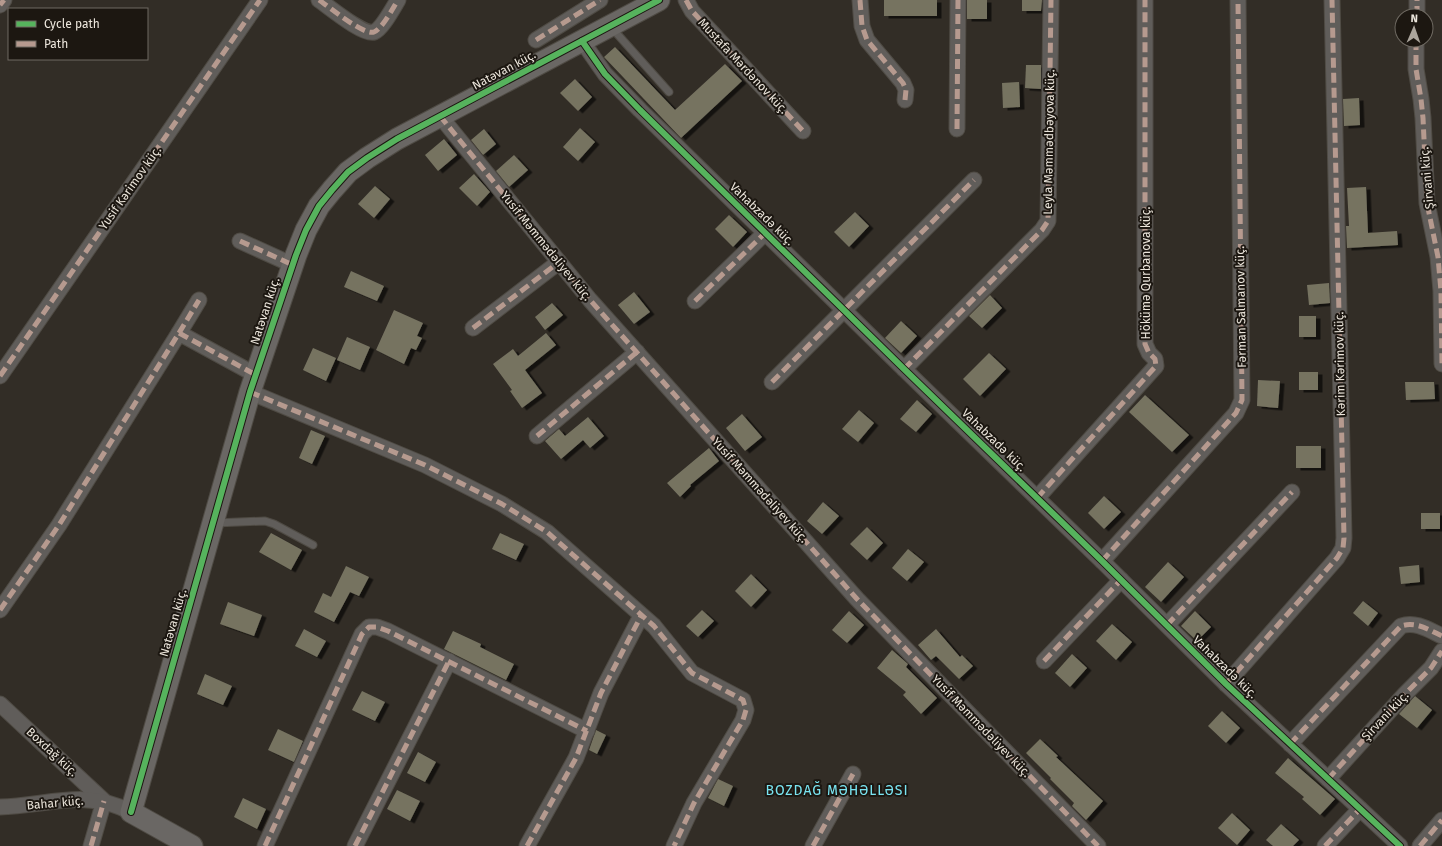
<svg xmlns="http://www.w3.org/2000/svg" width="1442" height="846" viewBox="0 0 1442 846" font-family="'Fira Sans',sans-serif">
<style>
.building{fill:#767361;filter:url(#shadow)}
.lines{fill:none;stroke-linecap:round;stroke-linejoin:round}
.lane-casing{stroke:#4f4b44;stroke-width:9}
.street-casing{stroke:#4f4b44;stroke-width:17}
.secondary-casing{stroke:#4f4b44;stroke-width:23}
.lane{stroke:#605d5a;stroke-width:7}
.street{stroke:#605d5a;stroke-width:15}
.secondary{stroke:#6a6764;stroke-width:21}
.quiet{stroke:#b69a8f;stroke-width:5;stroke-dasharray:10 5;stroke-linecap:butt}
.cycleway-casing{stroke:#1c1711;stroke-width:8}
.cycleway{stroke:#56b35d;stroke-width:6}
.labels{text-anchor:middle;stroke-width:4;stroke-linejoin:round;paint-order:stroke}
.street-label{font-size:12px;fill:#ece6dc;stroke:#1c1711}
.quarter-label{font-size:14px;letter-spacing:1px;fill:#7ae5f2;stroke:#1c1711}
</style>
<defs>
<filter id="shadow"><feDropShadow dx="4.5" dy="2.5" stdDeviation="0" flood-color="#0009"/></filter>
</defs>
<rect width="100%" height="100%" fill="#322d26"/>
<g class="building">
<rect x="884" y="0" width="53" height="16"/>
<rect x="967" y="0" width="20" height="19"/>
<path d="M1022,0H1042L1041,11H1022Z"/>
<path d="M615,47L675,110L725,64L742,81L681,138L604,57Z"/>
<path d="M1026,65H1041V89L1025,88Z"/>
<path d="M575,79L592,97L578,111L560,93Z"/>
<path d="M1019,82L1020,107L1003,108L1002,83Z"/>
<path d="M1359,98L1360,125L1344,126L1343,99Z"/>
<path d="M580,128L595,142L578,161L563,147Z"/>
<path d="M484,129L496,144L483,155L471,140Z"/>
<path d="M444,139L457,155L438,171L425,155Z"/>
<path d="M514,155L528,170L509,187L496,171Z"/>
<path d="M474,174L490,192L477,206L459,188Z"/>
<path d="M375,186L390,199L374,218L358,204Z"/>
<path d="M1366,187L1368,233L1397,231L1398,245L1347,248L1346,226H1349L1347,188Z"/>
<path d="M855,212L869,226L849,247L834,232Z"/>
<path d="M729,215L747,232L733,247L715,229Z"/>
<path d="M351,271L384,286L377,301L344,287Z"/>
<path d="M1329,283L1330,303L1309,305L1307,285Z"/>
<path d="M634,292L650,312L634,324L618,305Z"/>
<path d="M990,295L1002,308L982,328L969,316Z"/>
<path d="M552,303L563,315L545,330L535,317Z"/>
<path d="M394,310L423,323L417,336L422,338L416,350L411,348L404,364L376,350Z"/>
<rect x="1299" y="316" width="17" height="21"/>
<path d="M901,321L917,336L901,353L885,338Z"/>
<path d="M546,333L556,345L525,370L542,393L522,408L510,391L512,390L493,364L513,349L518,356Z"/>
<path d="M347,337L370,347L360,370L337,360Z"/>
<path d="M313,348L336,358L326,381L303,370Z"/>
<path d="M989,353L1006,369L980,396L963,379Z"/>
<rect x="1299" y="372" width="19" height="18"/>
<path d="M1258,380L1280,381L1278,408L1257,406Z"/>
<path d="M1405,382H1434L1435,399L1406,400Z"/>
<path d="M1145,395L1189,435L1172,452L1129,412Z"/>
<path d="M917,400L932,414L916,432L900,419Z"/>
<path d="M859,410L874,423L858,442L842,429Z"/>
<path d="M742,414L762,437L745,451L726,428Z"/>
<path d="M588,417L604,436L590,448L583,440L561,459L545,441L559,429L565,436Z"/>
<path d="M311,430L325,436L312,464L299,458Z"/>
<rect x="1296" y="446" width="25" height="22"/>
<path d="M709,448L719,461L690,485L691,486L680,497L667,483Z"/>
<path d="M1104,496L1121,512L1104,529L1088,513Z"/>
<path d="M823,502L839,516L822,534L807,521Z"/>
<rect x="1421" y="513" width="19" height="16"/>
<path d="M867,527L883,543L867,560L850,544Z"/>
<path d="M271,533L302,550L291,570L259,552Z"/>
<path d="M500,533L524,544L516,560L492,549Z"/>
<path d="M908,549L924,562L907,581L892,568Z"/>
<path d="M1168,562L1184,577L1161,602L1145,587Z"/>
<path d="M1419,565L1420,582L1401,584L1399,567Z"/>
<path d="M346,566L369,577L359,596L350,592L334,622L314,612L323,593L331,597Z"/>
<path d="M751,574L767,590L751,607L735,591Z"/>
<path d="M1363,601L1378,613L1368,626L1353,613Z"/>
<path d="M228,602L262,615L254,636L220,624Z"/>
<path d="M702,610L714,621L698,637L686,626Z"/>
<path d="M849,611L864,625L847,643L832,630Z"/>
<path d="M1195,611L1211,627L1197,641L1181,626Z"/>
<path d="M1112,624L1132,642L1116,660L1096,641Z"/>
<path d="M304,629L326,641L317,657L295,646Z"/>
<path d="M936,629L960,657L962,655L973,666L959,679L936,656L931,660L918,645Z"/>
<path d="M453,631L481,644L480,647L514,664L506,680L444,649Z"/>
<path d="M892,650L908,664L906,667L937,698L921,714L903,695L906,692L877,668Z"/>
<path d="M1072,654L1087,668L1070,687L1055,673Z"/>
<path d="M205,674L232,686L223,705L197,694Z"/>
<path d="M362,691L385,702L375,721L352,710Z"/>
<path d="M1415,696L1432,710L1417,728L1399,714Z"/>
<path d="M1222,711L1240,728L1226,743L1208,726Z"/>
<path d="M278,729L303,741L294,762L268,750Z"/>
<path d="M596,730L606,735L597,754L589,750Z"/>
<path d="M1040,739L1058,756L1056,757L1103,801L1086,820L1072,806L1074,803L1050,779L1051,778L1026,753Z"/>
<path d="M418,752L436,762L425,782L407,773Z"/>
<path d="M1288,758L1335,799L1320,815L1302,799L1304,797L1275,773Z"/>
<path d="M718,779L733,786L724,806L708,798Z"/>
<path d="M397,790L420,801L410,821L387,809Z"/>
<path d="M243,798L266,809L257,829L234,817Z"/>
<path d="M1232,813L1250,830L1237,845L1218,828Z"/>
<path d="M1281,824L1299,840L1293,846H1273L1266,840Z"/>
</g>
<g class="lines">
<defs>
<g id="lane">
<path d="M611,27L669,92"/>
<path d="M215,523L265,521L274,524L313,545"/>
</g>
<g id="street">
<path d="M319,0C328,6 364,36 374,32C382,29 393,8 398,0"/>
<path d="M686,0L692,11L803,131"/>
<path d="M860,0L862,26L867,40L903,83L906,90L905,100"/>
<path d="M0,5L4,0"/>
<path d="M1417,16V0"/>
<path d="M536,40L600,0"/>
<path d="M1416,40V69L1421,99L1423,118L1427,203L1438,257L1441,291L1442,364"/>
<path d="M582,41L605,74L640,110L904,369L1102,561L1226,684L1400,846"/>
<path d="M440,116L590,300L857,599L1098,846"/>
<path d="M957,129L958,0"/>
<path d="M240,241L293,265"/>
<path d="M695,301L765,233"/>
<path d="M473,328L559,262"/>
<path d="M179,333L199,300"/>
<path d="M904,369L1042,230L1048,221L1051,0"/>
<path d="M0,376L260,0"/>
<path d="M772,382L974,180"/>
<path d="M250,392L425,465L502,504L547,532L654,626L692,673L743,700L746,710L743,720L694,803L674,846"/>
<path d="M537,436L637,352"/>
<path d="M1037,498L1156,366L1155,359L1149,353L1145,344V0"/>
<path d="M1102,561L1236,413L1242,400L1238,0"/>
<path d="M0,610L59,525L179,333L256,375"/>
<path d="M1167,625L1292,492"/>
<path d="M1044,661L1121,580"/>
<path d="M1226,684L1337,558L1343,548L1344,538L1332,0"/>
<path d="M0,704L104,801L91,846"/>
<path d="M1290,744L1401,626C1416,621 1429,630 1442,636"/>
<path d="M1328,779L1405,694L1431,668L1442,651"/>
<path d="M0,807C47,806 85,788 131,812"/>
<path d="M265,846L362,634L369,627H377L388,631L587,731"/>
<path d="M355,846L449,661"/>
<path d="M527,846L576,758L601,693L641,616"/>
<path d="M813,846L853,774"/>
<path d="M1325,846L1360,809"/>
<path d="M1420,846L1442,820"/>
</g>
<path id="secondary" d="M192,846L131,812L250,392L296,255L306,230L319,206L332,190L348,172L367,158L397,139L659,0"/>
</defs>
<use href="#lane" class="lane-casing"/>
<use href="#street" class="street-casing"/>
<use href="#secondary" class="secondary-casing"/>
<use href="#lane" class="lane"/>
<use href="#street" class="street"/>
<use href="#secondary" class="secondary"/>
<g class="quiet">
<path d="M319,0C328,6 364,36 374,32C382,29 393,8 398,0"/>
<path d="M686,0L692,11L803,131"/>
<path d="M860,0L862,26L867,40L903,83L906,90L905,100"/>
<path d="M0,5L4,0"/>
<path d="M1417,16V0"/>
<path d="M536,40L600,0"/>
<path d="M1416,40V69L1421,99L1423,118L1427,203L1438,257L1441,291L1442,364"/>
<path d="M440,116L590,300L857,599L1098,846"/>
<path d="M957,129L958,0"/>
<path d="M240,241L293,265"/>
<path d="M695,301L765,233"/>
<path d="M473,328L559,262"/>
<path d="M179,333L199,300"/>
<path d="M904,369L1042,230L1048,221L1051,0"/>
<path d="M0,376L260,0"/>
<path d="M772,382L974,180"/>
<path d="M250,392L425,465L502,504L547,532L654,626L692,673L743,700L746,710L743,720L694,803L674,846"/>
<path d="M537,436L637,352"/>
<path d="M1037,498L1156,366L1155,359L1149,353L1145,344V0"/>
<path d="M1102,561L1236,413L1242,400L1238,0"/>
<path d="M0,610L59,525L179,333L256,375"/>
<path d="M1167,625L1292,492"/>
<path d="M1044,661L1121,580"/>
<path d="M1226,684L1337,558L1343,548L1344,538L1332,0"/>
<path d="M1290,744L1401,626C1416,621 1429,630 1442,636"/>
<path d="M1328,779L1405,694L1431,668L1442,651"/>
<path d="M91,846L104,801"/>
<path d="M265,846L362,634L369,627H377L388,631L587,731"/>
<path d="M355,846L449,661"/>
<path d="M527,846L576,758L601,693L641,616"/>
<path d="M813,846L853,774"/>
<path d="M1325,846L1360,809"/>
<path d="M1420,846L1442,820"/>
</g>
<defs>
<g id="cycleway">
<path d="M582,41L605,74L640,110L904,369L1102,561L1226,684L1400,846"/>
<path d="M131,812L250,392L296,255L306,230L319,206L332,190L348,172L367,158L397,139L659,0"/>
</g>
</defs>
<use href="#cycleway" class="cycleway-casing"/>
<use href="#cycleway" class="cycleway"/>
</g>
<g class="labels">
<g class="street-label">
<text transform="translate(743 66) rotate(47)" y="4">Mustafa Mərdənov küç.</text>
<text transform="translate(504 70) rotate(-28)" y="4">Natəvan küç.</text>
<text transform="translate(1049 142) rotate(-89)" y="4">Leyla Məmmədbəyova küç.</text>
<text transform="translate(1427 178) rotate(-95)" y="4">Şirvani küç.</text>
<text transform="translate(130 188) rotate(-55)" y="4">Yusif Kərimov küç.</text>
<text transform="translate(762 214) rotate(44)" y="4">Vahabzadə küç.</text>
<text transform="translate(546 246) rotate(51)" y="4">Yusif Məmmədəliyev küç.</text>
<text transform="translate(1146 273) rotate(-90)" y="4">Hökümə Qurbanova küç.</text>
<text transform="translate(1241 307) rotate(-91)" y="4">Fərman Salmanov küç.</text>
<text transform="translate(265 311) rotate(-72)" y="4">Natəvan küç.</text>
<text transform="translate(1340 364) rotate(-91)" y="4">Kərim Kərimov küç.</text>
<text transform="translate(994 440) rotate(44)" y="4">Vahabzadə küç.</text>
<text transform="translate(760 490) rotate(48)" y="4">Yusif Məmmədəliyev küç.</text>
<text transform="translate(173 623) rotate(-74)" y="4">Natəvan küç.</text>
<text transform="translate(1225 667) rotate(44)" y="4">Vahabzadə küç.</text>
<text transform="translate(1385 716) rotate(-47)" y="4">Şirvani küç.</text>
<text transform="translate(981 726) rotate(46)" y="4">Yusif Məmmədəliyev küç.</text>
<text transform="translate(52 752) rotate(43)" y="4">Boxdağ küç.</text>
<text transform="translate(55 803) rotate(-5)" y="4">Bahar küç.</text>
</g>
<g class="quarter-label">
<text x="837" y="795">BOZDAĞ MƏHƏLLƏSI</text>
</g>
</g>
<rect x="8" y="8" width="140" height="52" fill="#1c1711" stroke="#6f6a62"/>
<rect x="16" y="21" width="20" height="6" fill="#56b35d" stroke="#6f6a62"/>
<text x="44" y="28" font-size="12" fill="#ece6dc">Cycle path</text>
<rect x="16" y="41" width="20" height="6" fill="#b69a8f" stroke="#6f6a62"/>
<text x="44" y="48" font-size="12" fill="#ece6dc">Path</text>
<g transform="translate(1414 28) rotate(2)"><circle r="19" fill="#1c1711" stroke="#6f6a62"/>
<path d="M0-3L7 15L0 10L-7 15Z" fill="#aba59c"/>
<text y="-6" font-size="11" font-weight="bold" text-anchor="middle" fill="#ece6dc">N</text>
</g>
</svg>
